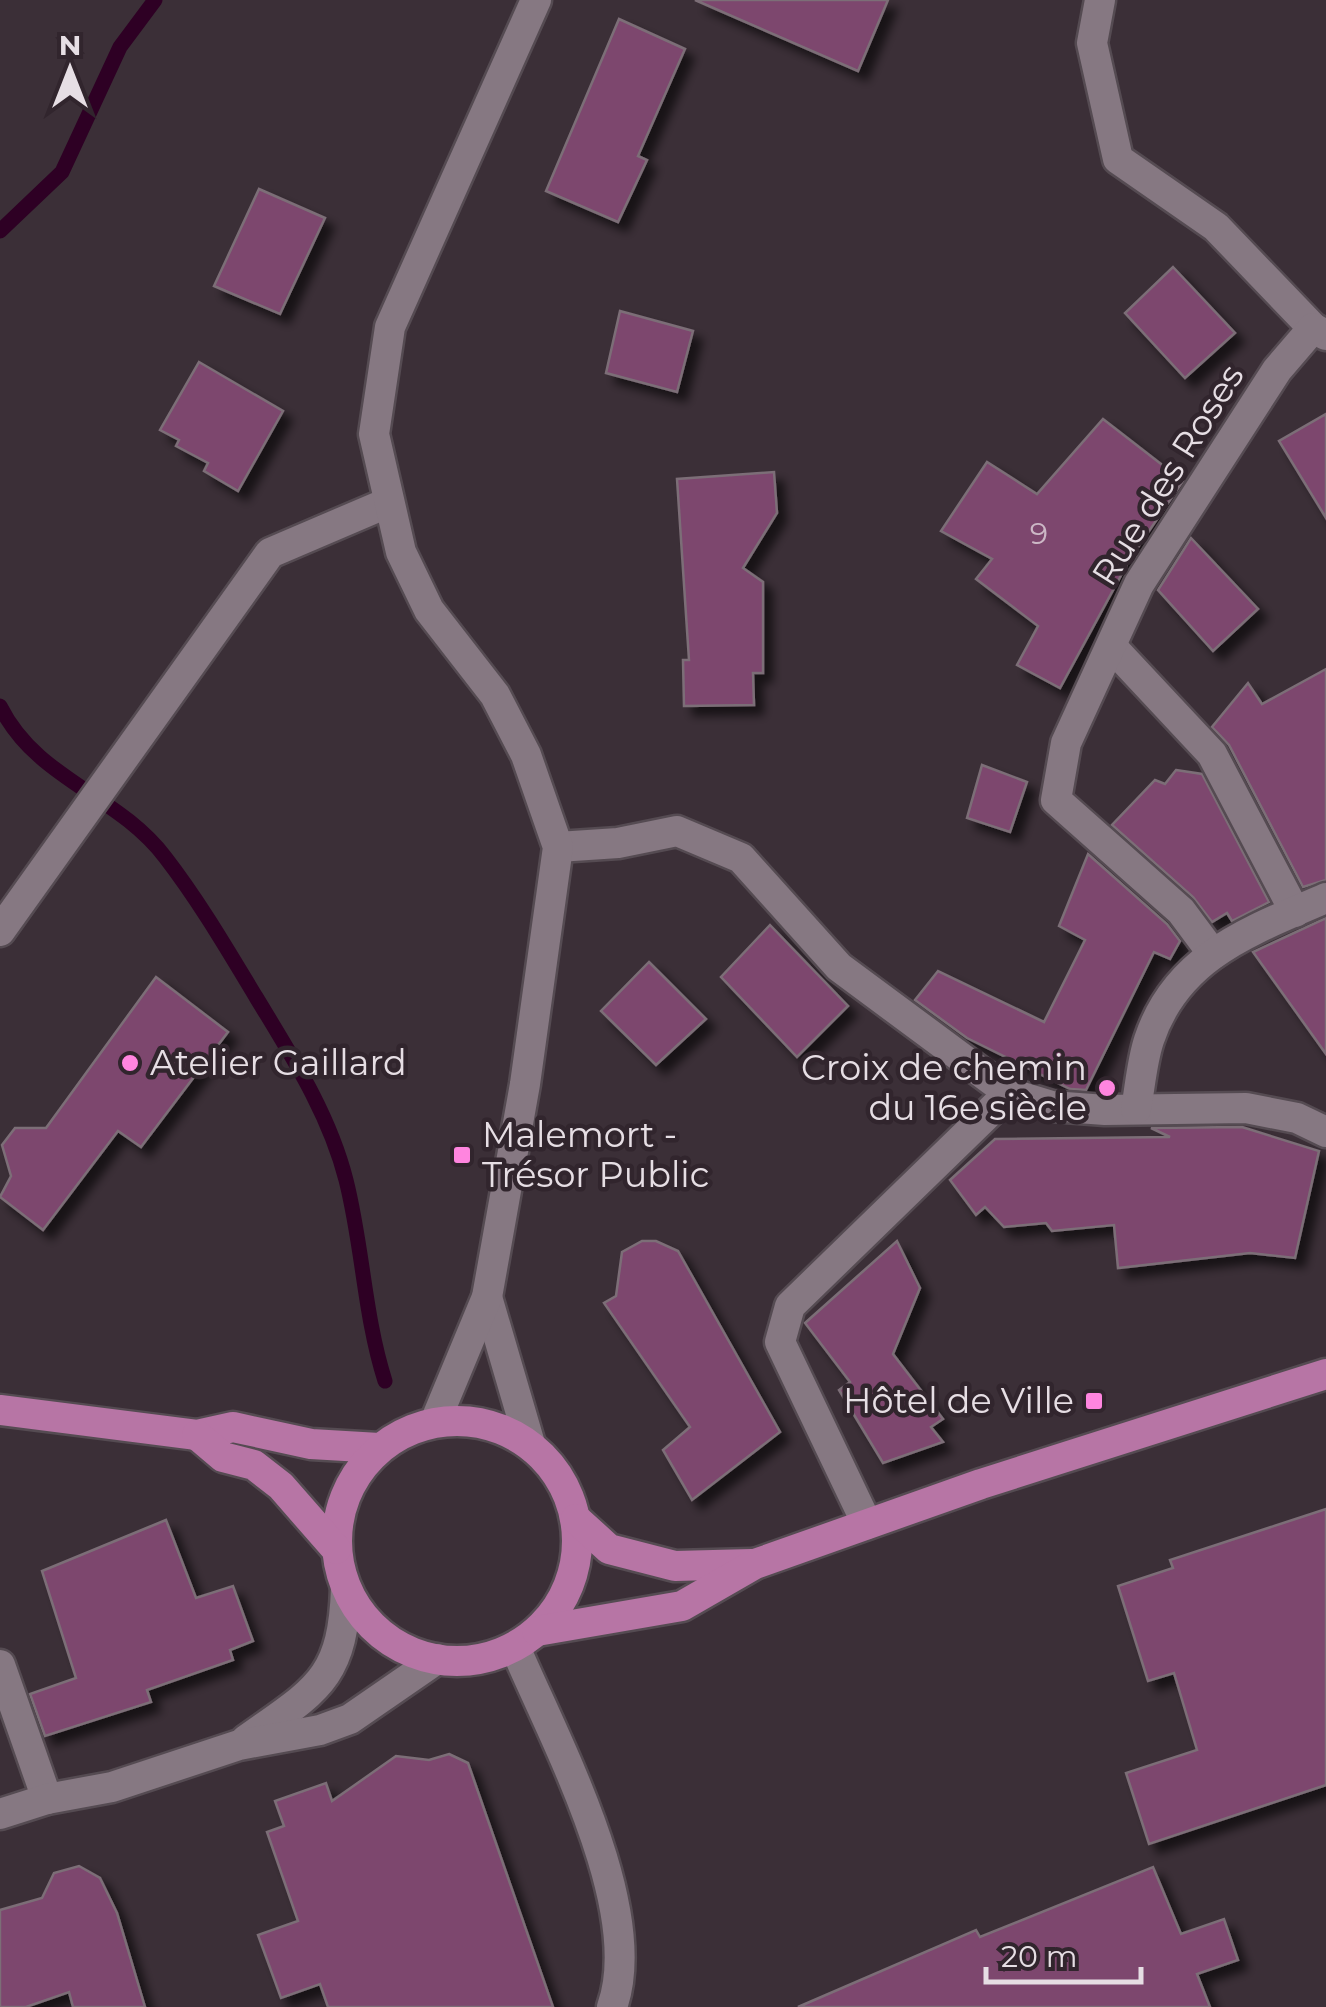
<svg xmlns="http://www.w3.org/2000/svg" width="1326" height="2007" viewBox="0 0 1326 2007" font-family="Montserrat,sans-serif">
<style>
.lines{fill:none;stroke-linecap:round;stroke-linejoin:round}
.stream{stroke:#2e0024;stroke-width:15}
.building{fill:#7d476e;stroke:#7c6e77;stroke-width:2.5;filter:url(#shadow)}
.lane-casing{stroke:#554b52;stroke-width:35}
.street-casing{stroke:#554b52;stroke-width:35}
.secondary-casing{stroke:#554b52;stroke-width:35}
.primary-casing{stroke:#554b52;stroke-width:35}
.lane{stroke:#867882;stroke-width:30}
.street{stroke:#867882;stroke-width:30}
.secondary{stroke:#867882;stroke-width:30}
.primary{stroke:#b775a5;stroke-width:30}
.poi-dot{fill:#ff85df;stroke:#31252d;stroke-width:4}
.labels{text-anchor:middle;stroke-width:9;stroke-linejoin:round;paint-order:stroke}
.number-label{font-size:30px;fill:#ccb8c6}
.street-label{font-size:35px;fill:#e6dee4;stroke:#31252d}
.poi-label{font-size:35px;fill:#e6dee4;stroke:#31252d;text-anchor:start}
</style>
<defs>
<filter id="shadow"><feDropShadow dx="9" dy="9" stdDeviation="5" flood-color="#0009"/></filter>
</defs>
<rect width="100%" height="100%" fill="#3b2f37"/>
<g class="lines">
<g class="stream">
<path d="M0,231L62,172L120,47L155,0"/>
<path d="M0,706C37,780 117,794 165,857C199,901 227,949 256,997C291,1055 329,1113 346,1180C363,1247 364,1315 385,1381"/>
</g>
</g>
<g class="building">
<path d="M695,0H888L858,71Z"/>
<path d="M619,19L685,49L638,156L647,160L618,222L546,191Z"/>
<path d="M259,189L325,218L280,314L214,286Z"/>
<path d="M1173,267L1235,333L1185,378L1125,313Z"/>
<path d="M620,311L693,331L677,392L606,373Z"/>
<path d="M199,362L283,411L238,491L204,471L208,463L176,446L179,440L160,430Z"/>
<path d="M1326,414V518L1279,441Z"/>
<path d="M1103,419L1183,481L1130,559L1060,688L1017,665L1038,626L976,579L992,559L941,531L987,462L1037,494Z"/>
<path d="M774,472L777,513L743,568L763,582V673H753L754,705L684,706L683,660H689L677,479Z"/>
<path d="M1191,538L1258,609L1213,651L1158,590Z"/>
<path d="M1326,669V880L1303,887L1229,745L1212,727L1248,683L1262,704Z"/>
<path d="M982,765L1027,782L1010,832L967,818Z"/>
<path d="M1176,770L1202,774L1269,902L1232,921L1227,913L1212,922L1193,897L1112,825L1155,780L1165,784Z"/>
<path d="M1088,854L1167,924L1180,941L1170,959L1154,952L1086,1090L1070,1089L967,1038L915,1000L938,971L1044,1022L1085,940L1059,926Z"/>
<path d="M1326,918V1054L1253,952Z"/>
<path d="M770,925L848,1006L797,1057L721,977Z"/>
<path d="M649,962L706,1019L656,1065L601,1011Z"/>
<path d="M156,977L228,1032L141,1147L118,1131L43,1230L0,1197L11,1176L2,1145L15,1128H46Z"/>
<path d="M1242,1127L1319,1151L1295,1258L1250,1253L1118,1268L1114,1225L1052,1231L1046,1223L1004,1227L985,1207L976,1215L950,1180L995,1139L1170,1137L1151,1128Z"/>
<path d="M642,1241H656L678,1251L780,1432L692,1500L663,1450L690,1427L604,1303L616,1296L622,1252Z"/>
<path d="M897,1241L920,1288L893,1354L943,1419L931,1427L943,1442L883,1463L839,1390L850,1382L805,1323Z"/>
<path d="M1326,1509V1785L1149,1844L1126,1773L1197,1750L1174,1673L1148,1681L1118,1586L1173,1568L1170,1560Z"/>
<path d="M166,1520L196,1598L233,1586L253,1641L230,1650L233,1660L147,1690L151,1702L45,1736L30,1694L76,1678L42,1571Z"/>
<path d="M449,1754L468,1763L553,2007H328L320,1984L281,1998L258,1935L298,1921L267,1832L284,1826L275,1801L326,1783L332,1801L396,1756L429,1760Z"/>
<path d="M79,1866L100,1878L117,1913L145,2007H73L69,1992L26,2007H0V1910L42,1898L54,1873Z"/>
<path d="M1153,1867L1181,1934L1224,1919L1238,1960L1197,1974L1210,2007H798L976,1930L980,1937Z"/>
</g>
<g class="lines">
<defs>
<g id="lane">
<path d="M867,1524L780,1342L790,1306L1009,1093"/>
<path d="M0,1665L47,1799"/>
</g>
<g id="street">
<path d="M1100,0L1092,43L1118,159L1216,227L1313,328L1326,335"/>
<path d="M1112,647L1212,754L1295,912"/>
<path d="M558,847L618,843L677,831L741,858L839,967L1009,1093L1052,1106L1105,1110L1246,1108L1297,1118L1326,1132"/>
<path d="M0,931L270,553L387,503"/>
<path d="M1213,954L1181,911L1056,800L1066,743L1139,584L1277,370L1313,328"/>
<path d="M1136,1109C1140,1087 1142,1061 1149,1040C1177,955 1253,930 1326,898"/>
<path d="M515,1647C554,1739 647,1909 612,2007"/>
<path d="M246,1740C316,1690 343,1680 346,1588"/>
<path d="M0,1814L47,1799L112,1787L239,1745L320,1730L350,1719L437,1659"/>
</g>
<g id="secondary">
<path d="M487,1297L530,1444"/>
<path d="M435,1422L487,1297L525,1084L558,847L526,755L495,695L429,610L401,552L374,434L390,327L536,0"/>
</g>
<g id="primary">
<path d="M0,1410L197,1435L233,1427L311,1444L379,1448"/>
<circle cx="457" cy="1541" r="120"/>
<path d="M197,1435L223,1457L254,1465L281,1486L336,1549"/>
<path d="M576,1519L609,1549L675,1566L752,1564"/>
<path d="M537,1631L682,1606L755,1564L981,1484L1326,1374"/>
</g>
</defs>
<use href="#lane" class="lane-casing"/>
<use href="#street" class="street-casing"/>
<use href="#secondary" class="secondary-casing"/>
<use href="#primary" class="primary-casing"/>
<use href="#lane" class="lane"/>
<use href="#street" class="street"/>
<use href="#secondary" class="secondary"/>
<use href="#primary" class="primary"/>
</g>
<g class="poi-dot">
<circle cx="130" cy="1063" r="10"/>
<circle cx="1107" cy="1088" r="10"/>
<rect x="452" y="1145" width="20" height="20" rx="5"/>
<rect x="1084" y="1391" width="20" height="20" rx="5"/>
</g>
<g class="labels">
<g class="number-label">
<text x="1039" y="544">9</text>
</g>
<g class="street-label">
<text transform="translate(1168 475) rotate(-58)" y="12">Rue des Roses</text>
</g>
<g class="poi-label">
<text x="150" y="1075">Atelier Gaillard</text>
<text x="1087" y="1080" text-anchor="end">Croix de chemin<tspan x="1087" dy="40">du 16e siècle</tspan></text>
<text x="482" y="1147">Malemort -<tspan x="482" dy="40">Trésor Public</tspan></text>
<text x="1074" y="1413" text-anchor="end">Hôtel de Ville</text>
</g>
</g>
<g transform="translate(70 70)" stroke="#31252d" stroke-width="8" paint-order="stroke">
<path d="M0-8L18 38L0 25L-18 38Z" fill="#e6dee4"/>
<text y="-15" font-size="28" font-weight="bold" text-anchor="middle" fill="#e6dee4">N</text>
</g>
<path d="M986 1967v15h155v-15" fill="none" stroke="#e6dee4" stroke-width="5"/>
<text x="1001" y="1967" font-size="30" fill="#e6dee4" stroke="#31252d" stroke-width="8" paint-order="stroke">20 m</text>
</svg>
